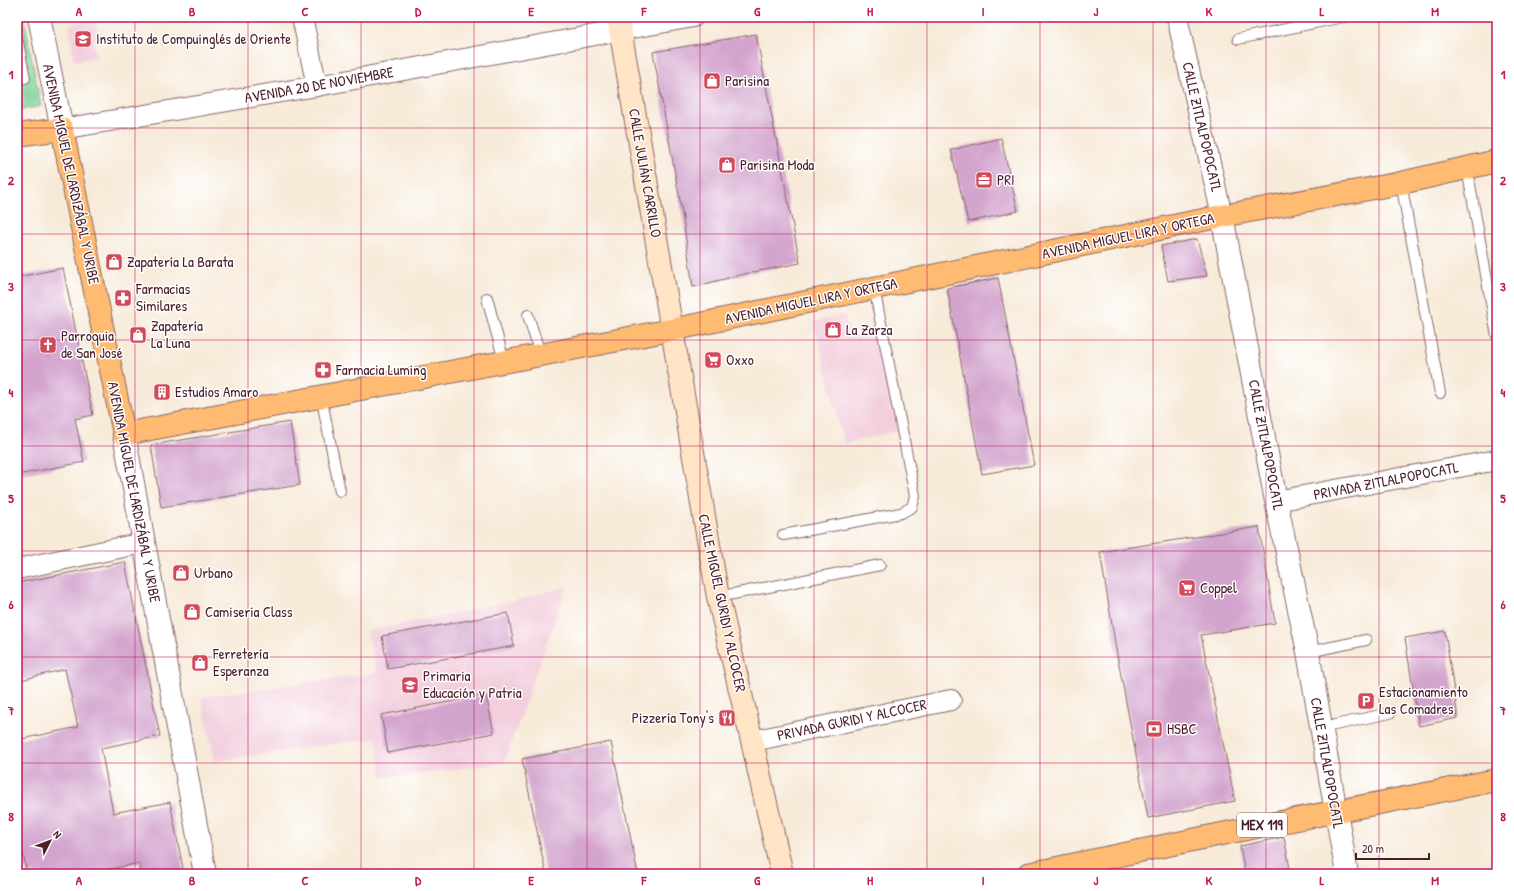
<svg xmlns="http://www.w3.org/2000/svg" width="1514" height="891" viewBox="0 0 1514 891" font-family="'Patrick Hand',sans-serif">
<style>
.built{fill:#f3cfde}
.green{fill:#78cd90;stroke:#61765e}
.building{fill:#d3a4ce}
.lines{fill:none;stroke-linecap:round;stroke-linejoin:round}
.service-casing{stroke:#876668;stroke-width:12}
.minor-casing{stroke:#876668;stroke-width:22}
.tertiary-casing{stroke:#876668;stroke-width:24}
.secondary-casing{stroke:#876668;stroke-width:24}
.primary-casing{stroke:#876668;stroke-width:24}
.service{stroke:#fff;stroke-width:10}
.minor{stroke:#fff;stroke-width:20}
.tertiary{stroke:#fff;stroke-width:22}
.secondary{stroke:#ffe4c6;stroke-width:22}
.primary{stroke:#ffbb71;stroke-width:22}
.grid{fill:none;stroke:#c2185b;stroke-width:1;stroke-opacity:0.55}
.labels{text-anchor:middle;stroke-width:3;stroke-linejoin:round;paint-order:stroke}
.shield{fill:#fff;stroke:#80626b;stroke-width:1}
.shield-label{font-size:14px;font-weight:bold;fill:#4a1f2b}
.poi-label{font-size:15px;fill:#4a1f2b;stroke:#fff;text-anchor:start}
.street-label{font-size:15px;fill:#4a1f2b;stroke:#fff}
.neatline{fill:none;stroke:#c2185b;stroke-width:1.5}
.grid-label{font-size:13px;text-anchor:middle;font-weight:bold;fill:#c2185b}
</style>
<rect width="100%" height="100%" fill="#fff"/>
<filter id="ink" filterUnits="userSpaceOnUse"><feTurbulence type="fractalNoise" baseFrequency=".025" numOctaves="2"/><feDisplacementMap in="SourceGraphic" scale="8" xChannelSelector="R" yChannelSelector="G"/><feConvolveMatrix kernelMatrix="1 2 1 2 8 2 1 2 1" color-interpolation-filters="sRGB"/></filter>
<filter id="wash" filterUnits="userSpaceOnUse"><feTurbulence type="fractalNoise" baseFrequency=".012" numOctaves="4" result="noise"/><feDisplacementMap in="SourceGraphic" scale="16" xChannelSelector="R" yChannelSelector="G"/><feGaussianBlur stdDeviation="0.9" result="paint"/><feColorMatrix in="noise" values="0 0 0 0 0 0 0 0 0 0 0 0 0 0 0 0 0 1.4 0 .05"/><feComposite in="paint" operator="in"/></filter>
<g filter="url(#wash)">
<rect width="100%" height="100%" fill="#f7ead8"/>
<g class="built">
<path d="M94,18L99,37L92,40L97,57L74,61L69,25Z"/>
<path d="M845,314L851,337L876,332L900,430L844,444L814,322Z"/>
<path d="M567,586L504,763L382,778L376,738L215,761L201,697L377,673L367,631L513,601Z"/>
</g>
<path class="green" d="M17,17H24L41,106L17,111Z"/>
<g id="blocks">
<g class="building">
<path d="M756,34L800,263L744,274L693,287L682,212L653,52Z"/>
<path d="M1001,138L1018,211L968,222L951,150Z"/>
<path d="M1197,239L1207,276L1168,281L1161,246Z"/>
<path d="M63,268L93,415L75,419L84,462L17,475V277Z"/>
<path d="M998,278L1034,465L982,474L947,288Z"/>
<path d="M290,422L300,485L161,507L151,445Z"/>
<path d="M1259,527L1275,623L1201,635L1235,801L1148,818L1116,649L1100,552Z"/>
<path d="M125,562L160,736L101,748L113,813L170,802L184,874H141L139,863L88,874H27L17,823V740L78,727L65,669L17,681V583Z"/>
<path d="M508,613L514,646L388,669L382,636Z"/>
<path d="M1445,631L1458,718L1419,726L1405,638Z"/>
<path d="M486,695L494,733L388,753L381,715Z"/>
<path d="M611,742L638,874H546L522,759Z"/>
<path d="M1284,837L1291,874H1245L1240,846Z"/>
</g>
</g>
</g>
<g filter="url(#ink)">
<use href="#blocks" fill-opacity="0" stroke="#876668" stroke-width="1"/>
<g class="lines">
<defs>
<g id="service">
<path d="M17,38L25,78"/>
<path d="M1238,39L1343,17"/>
<path d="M1467,168L1497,336"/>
<path d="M1401,183L1440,393"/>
<path d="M487,298L504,361"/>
<path d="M528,315L540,354"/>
<path d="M321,396L340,491"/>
<path d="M783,535L901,513L912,507L915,496L874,288"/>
<path d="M718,597L880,565"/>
<path d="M1308,652L1366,640"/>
<path d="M1321,728L1390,713"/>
</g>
<g id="minor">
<path d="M302,17L317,86"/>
<path d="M1177,17L1222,216"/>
<path d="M62,129L317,86L693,17"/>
<path d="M1276,501L1497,460"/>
<path d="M17,569L143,543"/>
<path d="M752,741L951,700"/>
</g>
<g id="tertiary">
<path d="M39,17L62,129"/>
<path d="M1222,216L1276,501L1308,652L1347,874"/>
<path d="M124,434L205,874"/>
</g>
<path id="secondary" d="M618,17L718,597L752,741L782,874"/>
<g id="primary">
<path d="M17,135L62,129L124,434L671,330L1222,216L1401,183L1497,161"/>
<path d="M1028,874L1236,831L1497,780"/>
</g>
</defs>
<use href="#service" class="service-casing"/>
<use href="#minor" class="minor-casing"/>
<use href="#tertiary" class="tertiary-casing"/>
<use href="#secondary" class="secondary-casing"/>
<use href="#primary" class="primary-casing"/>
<use href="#service" class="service"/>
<use href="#minor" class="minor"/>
<use href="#tertiary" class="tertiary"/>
<use href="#secondary" class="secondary"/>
<use href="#primary" class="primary"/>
</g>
</g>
<path class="grid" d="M135,17V874M248,17V874M361,17V874M474,17V874M587,17V874M700,17V874M814,17V874M927,17V874M1040,17V874M1153,17V874M1266,17V874M1379,17V874M17,128H1497M17,234H1497M17,340H1497M17,446H1497M17,551H1497M17,657H1497M17,763H1497"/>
<defs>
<symbol id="university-square" viewBox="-11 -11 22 22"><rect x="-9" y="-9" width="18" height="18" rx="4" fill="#d1495b" stroke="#fff"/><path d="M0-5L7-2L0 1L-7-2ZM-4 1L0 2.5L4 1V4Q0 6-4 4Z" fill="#fff"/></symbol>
<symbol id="shop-square" viewBox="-11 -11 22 22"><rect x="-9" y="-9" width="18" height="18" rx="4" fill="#d1495b" stroke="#fff"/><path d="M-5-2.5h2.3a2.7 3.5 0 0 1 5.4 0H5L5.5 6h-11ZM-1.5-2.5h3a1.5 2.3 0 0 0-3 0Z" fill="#fff"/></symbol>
<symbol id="office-square" viewBox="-11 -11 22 22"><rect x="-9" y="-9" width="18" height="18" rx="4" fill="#d1495b" stroke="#fff"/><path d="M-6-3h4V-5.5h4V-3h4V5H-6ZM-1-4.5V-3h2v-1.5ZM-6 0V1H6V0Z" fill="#fff"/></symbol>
<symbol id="pharmacy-square" viewBox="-11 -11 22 22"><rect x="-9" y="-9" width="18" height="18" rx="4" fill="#d1495b" stroke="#fff"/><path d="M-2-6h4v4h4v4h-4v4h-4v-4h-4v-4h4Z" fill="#fff"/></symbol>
<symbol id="church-square" viewBox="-11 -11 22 22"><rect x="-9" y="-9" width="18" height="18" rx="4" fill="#d1495b" stroke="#fff"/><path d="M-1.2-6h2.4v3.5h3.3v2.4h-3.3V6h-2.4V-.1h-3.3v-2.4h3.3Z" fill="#fff"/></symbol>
<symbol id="supermarket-square" viewBox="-11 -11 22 22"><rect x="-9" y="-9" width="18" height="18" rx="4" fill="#d1495b" stroke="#fff"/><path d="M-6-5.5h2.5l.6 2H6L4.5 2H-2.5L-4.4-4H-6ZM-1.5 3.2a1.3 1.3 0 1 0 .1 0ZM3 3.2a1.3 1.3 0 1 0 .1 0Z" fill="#fff"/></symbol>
<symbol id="building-square" viewBox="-11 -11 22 22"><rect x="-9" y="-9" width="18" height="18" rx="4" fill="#d1495b" stroke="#fff"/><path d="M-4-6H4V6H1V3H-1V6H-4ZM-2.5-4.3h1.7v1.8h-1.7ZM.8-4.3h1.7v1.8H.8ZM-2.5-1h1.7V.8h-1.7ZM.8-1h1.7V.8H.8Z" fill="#fff"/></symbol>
<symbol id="school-square" viewBox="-11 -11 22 22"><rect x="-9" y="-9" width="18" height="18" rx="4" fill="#d1495b" stroke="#fff"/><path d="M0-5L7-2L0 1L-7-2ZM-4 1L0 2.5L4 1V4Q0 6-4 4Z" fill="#fff"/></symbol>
<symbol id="parking-square" viewBox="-11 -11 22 22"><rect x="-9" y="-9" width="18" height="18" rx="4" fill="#d1495b" stroke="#fff"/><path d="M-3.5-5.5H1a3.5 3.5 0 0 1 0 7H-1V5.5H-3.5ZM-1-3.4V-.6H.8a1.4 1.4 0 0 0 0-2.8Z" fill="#fff"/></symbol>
<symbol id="restaurant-square" viewBox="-11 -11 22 22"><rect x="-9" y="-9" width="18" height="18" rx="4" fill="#d1495b" stroke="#fff"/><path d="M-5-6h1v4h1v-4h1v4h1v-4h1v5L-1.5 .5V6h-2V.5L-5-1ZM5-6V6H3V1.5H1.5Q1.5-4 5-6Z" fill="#fff"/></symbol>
<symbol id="bank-square" viewBox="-11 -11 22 22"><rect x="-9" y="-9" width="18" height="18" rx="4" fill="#d1495b" stroke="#fff"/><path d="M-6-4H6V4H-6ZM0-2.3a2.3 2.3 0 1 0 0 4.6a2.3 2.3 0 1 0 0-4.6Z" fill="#fff"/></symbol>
</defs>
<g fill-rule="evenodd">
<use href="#university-square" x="73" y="29" width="20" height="20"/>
<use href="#shop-square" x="702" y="71" width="20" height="20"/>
<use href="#shop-square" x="717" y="155" width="20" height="20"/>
<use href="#office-square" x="974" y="170" width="20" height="20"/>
<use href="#shop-square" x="104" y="252" width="20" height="20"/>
<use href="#pharmacy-square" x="113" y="288" width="20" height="20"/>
<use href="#shop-square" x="823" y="320" width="20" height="20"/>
<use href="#shop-square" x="128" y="325" width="20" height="20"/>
<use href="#church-square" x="38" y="335" width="20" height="20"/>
<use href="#supermarket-square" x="703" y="350" width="20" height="20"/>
<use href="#pharmacy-square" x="313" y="360" width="20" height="20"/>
<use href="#building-square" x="152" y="382" width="20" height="20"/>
<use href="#shop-square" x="171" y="563" width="20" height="20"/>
<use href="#supermarket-square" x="1177" y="578" width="20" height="20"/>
<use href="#shop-square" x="182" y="602" width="20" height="20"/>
<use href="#shop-square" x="190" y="653" width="20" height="20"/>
<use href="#school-square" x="400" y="675" width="20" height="20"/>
<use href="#parking-square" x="1356" y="691" width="20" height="20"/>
<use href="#restaurant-square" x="717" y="708" width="20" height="20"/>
<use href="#bank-square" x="1144" y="719" width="20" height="20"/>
</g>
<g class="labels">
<rect class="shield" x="1237" y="813" width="50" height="24" rx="3"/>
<g class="shield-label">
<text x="1262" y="830">MEX 119</text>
</g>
<g class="poi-label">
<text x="96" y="44">Instituto de Compuinglés de Oriente</text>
<text x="725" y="86">Parisina</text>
<text x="740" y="170">Parisina Moda</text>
<text x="997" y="185">PRI</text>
<text x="127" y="267">Zapatería La Barata</text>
<text x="136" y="294">Farmacias<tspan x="136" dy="17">Similares</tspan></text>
<text x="151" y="331">Zapatería<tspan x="151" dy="17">La Luna</tspan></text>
<text x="846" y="335">La Zarza</text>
<text x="61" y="341">Parroquia<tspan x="61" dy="17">de San José</tspan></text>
<text x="726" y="365">Oxxo</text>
<text x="336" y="375">Farmacia Luming</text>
<text x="175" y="397">Estudios Amaro</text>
<text x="194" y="578">Urbano</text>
<text x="1200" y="593">Coppel</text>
<text x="205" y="617">Camiseria Class</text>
<text x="213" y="659">Ferretería<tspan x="213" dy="17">Esperanza</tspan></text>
<text x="423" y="681">Primaria<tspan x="423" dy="17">Educación y Patria</tspan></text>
<text x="1379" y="697">Estacionamiento<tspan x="1379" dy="17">Las Comadres</tspan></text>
<text x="714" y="723" text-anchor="end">Pizzería Tony's</text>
<text x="1167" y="734">HSBC</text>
</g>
<g class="street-label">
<text transform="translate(319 85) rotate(-10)" y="5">AVENIDA 20 DE NOVIEMBRE</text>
<text transform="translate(1202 127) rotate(77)" y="5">CALLE ZITLALPOPOCATL</text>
<text transform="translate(645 173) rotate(80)" y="5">CALLE JULIÁN CARRILLO</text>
<text transform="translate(71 174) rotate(78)" y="5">AVENIDA MIGUEL DE LARDIZÁBAL Y URIBE</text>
<text transform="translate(1128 236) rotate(-12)" y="5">AVENIDA MIGUEL LIRA Y ORTEGA</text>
<text transform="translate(811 301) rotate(-12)" y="5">AVENIDA MIGUEL LIRA Y ORTEGA</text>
<text transform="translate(1266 445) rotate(79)" y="5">CALLE ZITLALPOPOCATL</text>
<text transform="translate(1386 481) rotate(-11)" y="5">PRIVADA ZITLALPOPOCATL</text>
<text transform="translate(134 492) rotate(79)" y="5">AVENIDA MIGUEL DE LARDIZÁBAL Y URIBE</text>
<text transform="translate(722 603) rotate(78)" y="5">CALLE MIGUEL GURIDI Y ALCOCER</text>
<text transform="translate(852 720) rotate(-12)" y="5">PRIVADA GURIDI Y ALCOCER</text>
<text transform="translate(1327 763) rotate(80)" y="5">CALLE ZITLALPOPOCATL</text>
</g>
</g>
<rect width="1514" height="891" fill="none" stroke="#fff" stroke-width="44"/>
<g transform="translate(50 841) rotate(48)" stroke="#ffffff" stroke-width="3" paint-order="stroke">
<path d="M0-3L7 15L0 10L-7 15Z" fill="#4a1f2b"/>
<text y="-6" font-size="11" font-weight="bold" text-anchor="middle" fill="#4a1f2b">N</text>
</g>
<path d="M1356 853v6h73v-6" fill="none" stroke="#4a1f2b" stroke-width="2"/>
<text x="1362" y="853" font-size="12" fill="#4a1f2b" stroke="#ffffff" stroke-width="3" paint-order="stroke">20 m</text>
<rect x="22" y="22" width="1470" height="847" class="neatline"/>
<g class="grid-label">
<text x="79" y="16">A</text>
<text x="192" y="16">B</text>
<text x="305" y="16">C</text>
<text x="418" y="16">D</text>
<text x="531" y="16">E</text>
<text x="644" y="16">F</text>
<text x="757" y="16">G</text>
<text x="870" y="16">H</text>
<text x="983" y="16">I</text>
<text x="1096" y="16">J</text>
<text x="1209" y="16">K</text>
<text x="1322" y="16">L</text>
<text x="1435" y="16">M</text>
<text x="11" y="79">1</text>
<text x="1503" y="79">1</text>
<text x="11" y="185">2</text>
<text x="1503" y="185">2</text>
<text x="11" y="291">3</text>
<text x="1503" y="291">3</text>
<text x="11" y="397">4</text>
<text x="1503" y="397">4</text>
<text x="11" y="503">5</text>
<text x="1503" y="503">5</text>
<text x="11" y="609">6</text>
<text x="1503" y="609">6</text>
<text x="11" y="715">7</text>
<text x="1503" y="715">7</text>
<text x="11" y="821">8</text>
<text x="1503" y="821">8</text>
<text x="79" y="885">A</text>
<text x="192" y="885">B</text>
<text x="305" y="885">C</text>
<text x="418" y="885">D</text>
<text x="531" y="885">E</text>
<text x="644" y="885">F</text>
<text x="757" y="885">G</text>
<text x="870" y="885">H</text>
<text x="983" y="885">I</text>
<text x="1096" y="885">J</text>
<text x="1209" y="885">K</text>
<text x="1322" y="885">L</text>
<text x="1435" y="885">M</text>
</g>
</svg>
